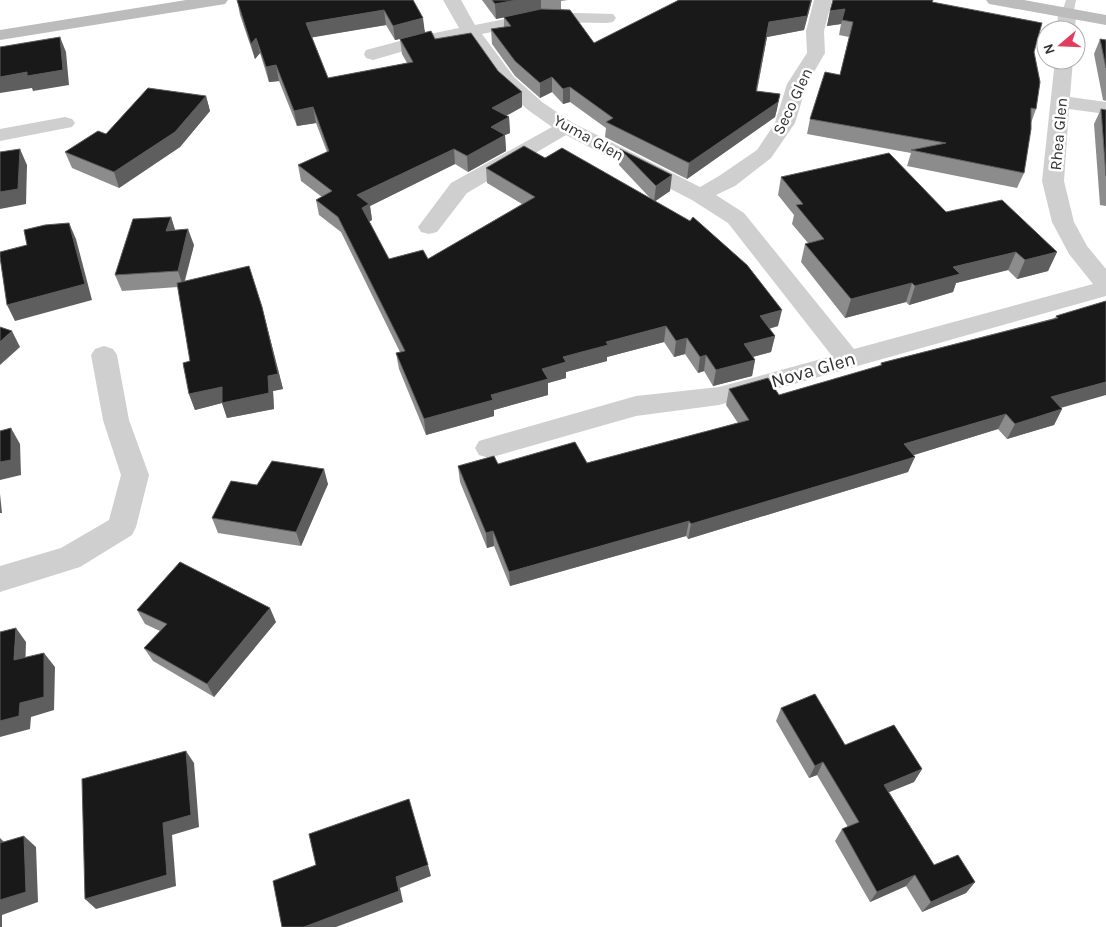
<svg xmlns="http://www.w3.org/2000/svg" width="1106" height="927" viewBox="0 0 1106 927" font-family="Karla,sans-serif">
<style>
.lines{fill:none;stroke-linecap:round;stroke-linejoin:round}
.lane{fill:#cfcfcf;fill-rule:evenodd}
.street{fill:#cfcfcf;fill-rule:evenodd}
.secondary{fill:#bcbcbc;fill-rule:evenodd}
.wall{fill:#8c8c8c;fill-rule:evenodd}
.shaded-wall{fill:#5e5e5e}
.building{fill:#191919;stroke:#5e5e5e}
.labels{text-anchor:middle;stroke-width:5;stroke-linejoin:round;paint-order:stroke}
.far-street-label{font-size:16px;fill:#323232;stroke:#fff}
.street-label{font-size:19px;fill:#323232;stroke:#fff}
</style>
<rect width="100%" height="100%" fill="#fff"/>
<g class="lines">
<path class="lane" d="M1066,0H1076L1073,15L1067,18L1061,15Z"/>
<g class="street">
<path d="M443,0H461L475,25L541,12L613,14L616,18L613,22L607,23L541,22L482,34L514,77L542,102L573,123L700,187L719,176L757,150L775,123L787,84L807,53L806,31L814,0H832L824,31L825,53L807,84L795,123L771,158L735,186L716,195L744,213L854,349L1093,284L1069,254L1052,222L1042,181L1055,60H1073L1070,97L1106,102V114L1069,109L1064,181L1074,222L1087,246L1106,269V296L719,405L636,416L489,458L479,455L475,448L479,441L489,438L636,396L719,387L832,356L728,223L692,200L566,135L467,193L437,232L429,234L421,232L418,227L451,183L552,127L528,110L500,85L466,37L418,47L373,60L366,58L364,54L366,50L415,37L459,28Z"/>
<path d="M1067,10L1073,11L1076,15L1075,30H1057L1058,15L1061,11Z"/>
<path d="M65,117L72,119L75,123L72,127L0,141V129Z"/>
<path d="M104,346L113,349L117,355L129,420L149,475L136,527L132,535L80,567L0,592V566L61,548L109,520L121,475L103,420L91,355L95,349Z"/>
</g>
<g class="secondary">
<path d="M186,0H228L225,4L219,5L0,40V30Z"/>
<path d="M986,0H1024L1106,15V25L995,5L989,4Z"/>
</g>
</g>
<g class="wall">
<path d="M237,0H413L425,32L435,39L522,107L506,116L509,117L510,133L505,135L506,151L468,172L455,164L370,206L372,220L369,222L389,259H428L522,204L487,183L486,168L545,158L651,199L619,165L620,149L670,191L655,201L778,326L769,329L775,336L771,352L753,357L755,360L752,376L713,386L704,371L698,373L685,354L674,357L664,342L607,357V361L566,372V378L548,383V395L494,410V416L426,435L399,369L396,353L400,352L341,232L319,215L316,200L322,197L301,181L298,165L327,152L316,123L297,126L279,81L269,82L260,53L255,59L240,15ZM386,25L395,40L400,39L402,54L407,63L328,78L312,37Z"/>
<path d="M482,0H568L561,1V9L594,43L679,0H812L804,30L767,37L757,91L780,94L777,109L775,117L687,179L605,137L606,128L570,102L563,104L552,92L540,98L515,76L492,44L491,29L504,27V17L496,19Z"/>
<path d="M932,2L1034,52L1036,109L1031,123L1024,173L1017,188L907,166L911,153L807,134L810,119L840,75L849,37L839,35L841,24L827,26L830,11Z"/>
<path d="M1100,39L1106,40V101L1103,100L1094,54Z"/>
<path d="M206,96L210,111L180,147L119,188L72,168L65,152L106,134Z"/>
<path d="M1101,109L1106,110V206L1100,205L1094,124Z"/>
<path d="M781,177L946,212L1057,252L1048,271L1017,279L1008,270L956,283L953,292L909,305L906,302L845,318L801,262L805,244L808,243L792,224L794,215L778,195Z"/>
<path d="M171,217L175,230L194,245L185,281L266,323L283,389L273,391L274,409L227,418L222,403L195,410L189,394L190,361L178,287L122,291L115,275Z"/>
<path d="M1106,301L1061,408L1062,409L1054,425L1007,439L998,429L913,455L908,472L688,539L686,536L510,586L494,546L487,548L460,482L458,466L498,464L587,463L738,423L726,405L729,389L779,395L880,366L881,363L1055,318L1056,316Z"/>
<path d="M328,484L301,546L218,533L212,518L257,485Z"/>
<path d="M137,610L276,622L214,697L153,661L144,648L160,631L145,624Z"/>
<path d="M781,708L845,745L922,769L914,782L889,792L934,865L975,882L966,893L922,912L906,886L870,902L835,841L842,829L848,827L817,775L809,778L776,721Z"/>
</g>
<g class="shaded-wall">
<path d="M517,0H541V10L496,19L495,4Z"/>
<path d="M811,0H812L804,30L767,37L754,106L769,22Z"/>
<path d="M845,9L841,24L827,26L830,11Z"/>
<path d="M384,10L386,25L309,38L306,23Z"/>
<path d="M423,18L425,33L395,40L393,26Z"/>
<path d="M60,37L66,52L69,85L33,91L32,88L0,93V77Z"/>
<path d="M256,38L260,53L255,59L251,44Z"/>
<path d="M276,65L279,81L269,82L266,67Z"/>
<path d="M552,77V92L540,98V83Z"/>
<path d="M570,87V102L563,104V89Z"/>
<path d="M522,92V107L493,123L492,108Z"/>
<path d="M780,94L777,109L775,117L687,179L689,163Z"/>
<path d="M206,96L210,111L180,147L119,188L114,172Z"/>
<path d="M313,107L316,123L297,126L294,111Z"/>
<path d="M509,117L510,133L505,135L506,151L468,172L467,156L491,127Z"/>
<path d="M20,149L27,165L26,204L0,209V192Z"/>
<path d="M454,149L455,164L370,206L372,220L364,224L357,195Z"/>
<path d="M672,175L670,191L654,202L656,186Z"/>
<path d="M171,217L176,233L166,231Z"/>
<path d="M69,223L76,239L92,300L15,321L7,305Z"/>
<path d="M188,229L194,245L183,286L178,271Z"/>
<path d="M1016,252L1008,270L956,283L953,292L909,305L915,286L953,267Z"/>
<path d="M1057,252L1048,271L1017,279L1025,260Z"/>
<path d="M912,283L906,302L845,318L851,299Z"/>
<path d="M262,307L283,389L273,391L274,409L227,418L222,403L195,410L189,394Z"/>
<path d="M782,310L778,326L757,332L760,316Z"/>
<path d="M666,326L664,342L607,357V361L566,372V378L548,383V395L494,410V416L426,435L424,419L491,395L563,357L606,342Z"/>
<path d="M12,331L20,347L0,365V342Z"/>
<path d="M775,336L771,352L741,360L744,344Z"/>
<path d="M687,338L685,354L674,357L676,341Z"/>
<path d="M706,355L704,371L698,373L700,357Z"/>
<path d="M755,360L752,376L713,386L716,370Z"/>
<path d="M1106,382V395L1043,413L1051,397Z"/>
<path d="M1062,409L1054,425L1007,439L1015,424Z"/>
<path d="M1006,414L998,429L898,460L904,444Z"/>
<path d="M11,428L20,444L21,475L0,480V462Z"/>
<path d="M915,457L908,472L688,539L691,524Z"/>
<path d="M324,469L328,484L301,546L296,532Z"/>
<path d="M0,494L2,513H0Z"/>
<path d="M689,521L686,536L510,586L509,572Z"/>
<path d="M493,531L494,546L487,548L486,533Z"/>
<path d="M270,608L276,622L214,697L207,684Z"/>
<path d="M16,628L26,642L25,674L14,660Z"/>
<path d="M44,653L55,667L54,710L31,717L30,729L0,737V721L20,703Z"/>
<path d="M186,751L194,763L199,827L172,835L176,886L96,909L85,899L163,823Z"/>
<path d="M823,762L817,775L809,778L815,766Z"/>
<path d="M922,769L914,782L877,797L884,785Z"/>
<path d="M24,836L36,847L38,902L2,915V927H0V900Z"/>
<path d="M0,838L4,842L0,853Z"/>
<path d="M428,865L431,876L400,888L403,902L336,927H304L396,877Z"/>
<path d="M915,875L906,886L870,902L877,892Z"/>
<path d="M975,882L966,893L922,912L931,902Z"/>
</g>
<g class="building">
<path d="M237,0H413L423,18L393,26L384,10L306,23L328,78L413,62L400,39L431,31L435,39L471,33L498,71L522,92L492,108L509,117L491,127L505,135L467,156L454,149L357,195L369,204L362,208L389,259L423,250L428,259L535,197L486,168L524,146L545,158L562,148L690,221L693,217L747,265L782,310L760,316L775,336L744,344L755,360L716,370L706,355L700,357L687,338L676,341L666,326L606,342L608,345L563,357L566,362L542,369L548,379L491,395L493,400L424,419L396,353L405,351L338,217L316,200L332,191L298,165L329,151L313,107L294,111L276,65L266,67L256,38L251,44Z"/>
<path d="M492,0H517L495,4Z"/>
<path d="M679,0H811L807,16L769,22L756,91L780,94L778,102L689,163L606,122L613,118L570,87L563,89L552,77L540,83L515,61L491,29L511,26L504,17L541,9L570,10L594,43Z"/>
<path d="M833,0H933L932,2L1042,23L1034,52L1040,82L1036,109L1031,108V129L1024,173L911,150L946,143L810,119L825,72L840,75L853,22L842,20L845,9L830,11Z"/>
<path d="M60,37L63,70L27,76V72L0,77V47Z"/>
<path d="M1100,39L1106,40V68Z"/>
<path d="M148,88L206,96L175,132L114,172L65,152L98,131L106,134Z"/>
<path d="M1101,109L1106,110V176Z"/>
<path d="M20,149L18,189L0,192V152Z"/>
<path d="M620,149L672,175L656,186Z"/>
<path d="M889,153L946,212L1002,200L1057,252L1025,260L1016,252L953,267L960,274L915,286L912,283L851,299L805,244L824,239L796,205L803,204L781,177Z"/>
<path d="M171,217L166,231L188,229L178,271L115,275L133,219Z"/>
<path d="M69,223L85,284L7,305L0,257V252L27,245L24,230L45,225Z"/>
<path d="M249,266L262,307L278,374L268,376L269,393L222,403V387L189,394L183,363L190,361L177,283Z"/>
<path d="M1106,301V382L1051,397L1062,409L1015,424L1006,414L904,444L915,457L691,524L689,521L509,572L493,531L486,533L458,466L494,456L498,464L575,442L587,463L749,420L729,389L768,378L779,395L882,365L881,363L1058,318L1056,316Z"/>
<path d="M0,327L12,331L0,342Z"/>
<path d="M11,428V460L0,462V431Z"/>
<path d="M272,461L324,469L296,532L212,518L231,481L257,485Z"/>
<path d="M180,562L270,608L207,684L144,648L167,624L137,610Z"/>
<path d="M16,628L14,660L44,653V697L20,703L19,716L0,721V632Z"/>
<path d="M815,694L845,745L894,725L922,769L884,785L934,865L958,855L975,882L931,902L915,875L877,892L842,829L859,822L823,762L815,766L781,708Z"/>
<path d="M186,751L191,815L163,823L167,875L85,899L82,779Z"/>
<path d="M409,799L428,865L396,877L399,891L304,927H282L273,881L316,865L309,834Z"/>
<path d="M24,836L26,892L0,900V843Z"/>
</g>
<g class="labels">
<g class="far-street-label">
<text transform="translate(792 101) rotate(-65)" y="6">Seco Glen</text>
<text transform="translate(1058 134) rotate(-85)" y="6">Rhea Glen</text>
<text transform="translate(589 137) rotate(29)" y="6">Yuma Glen</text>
</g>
<g class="street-label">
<text transform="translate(813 369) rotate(-16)" y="7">Nova Glen</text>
</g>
</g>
<g transform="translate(1061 45) rotate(251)"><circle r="24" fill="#ffffff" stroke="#adadad"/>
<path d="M0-4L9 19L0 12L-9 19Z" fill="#e13d5c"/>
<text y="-8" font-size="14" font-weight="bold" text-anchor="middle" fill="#323232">N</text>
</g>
</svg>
